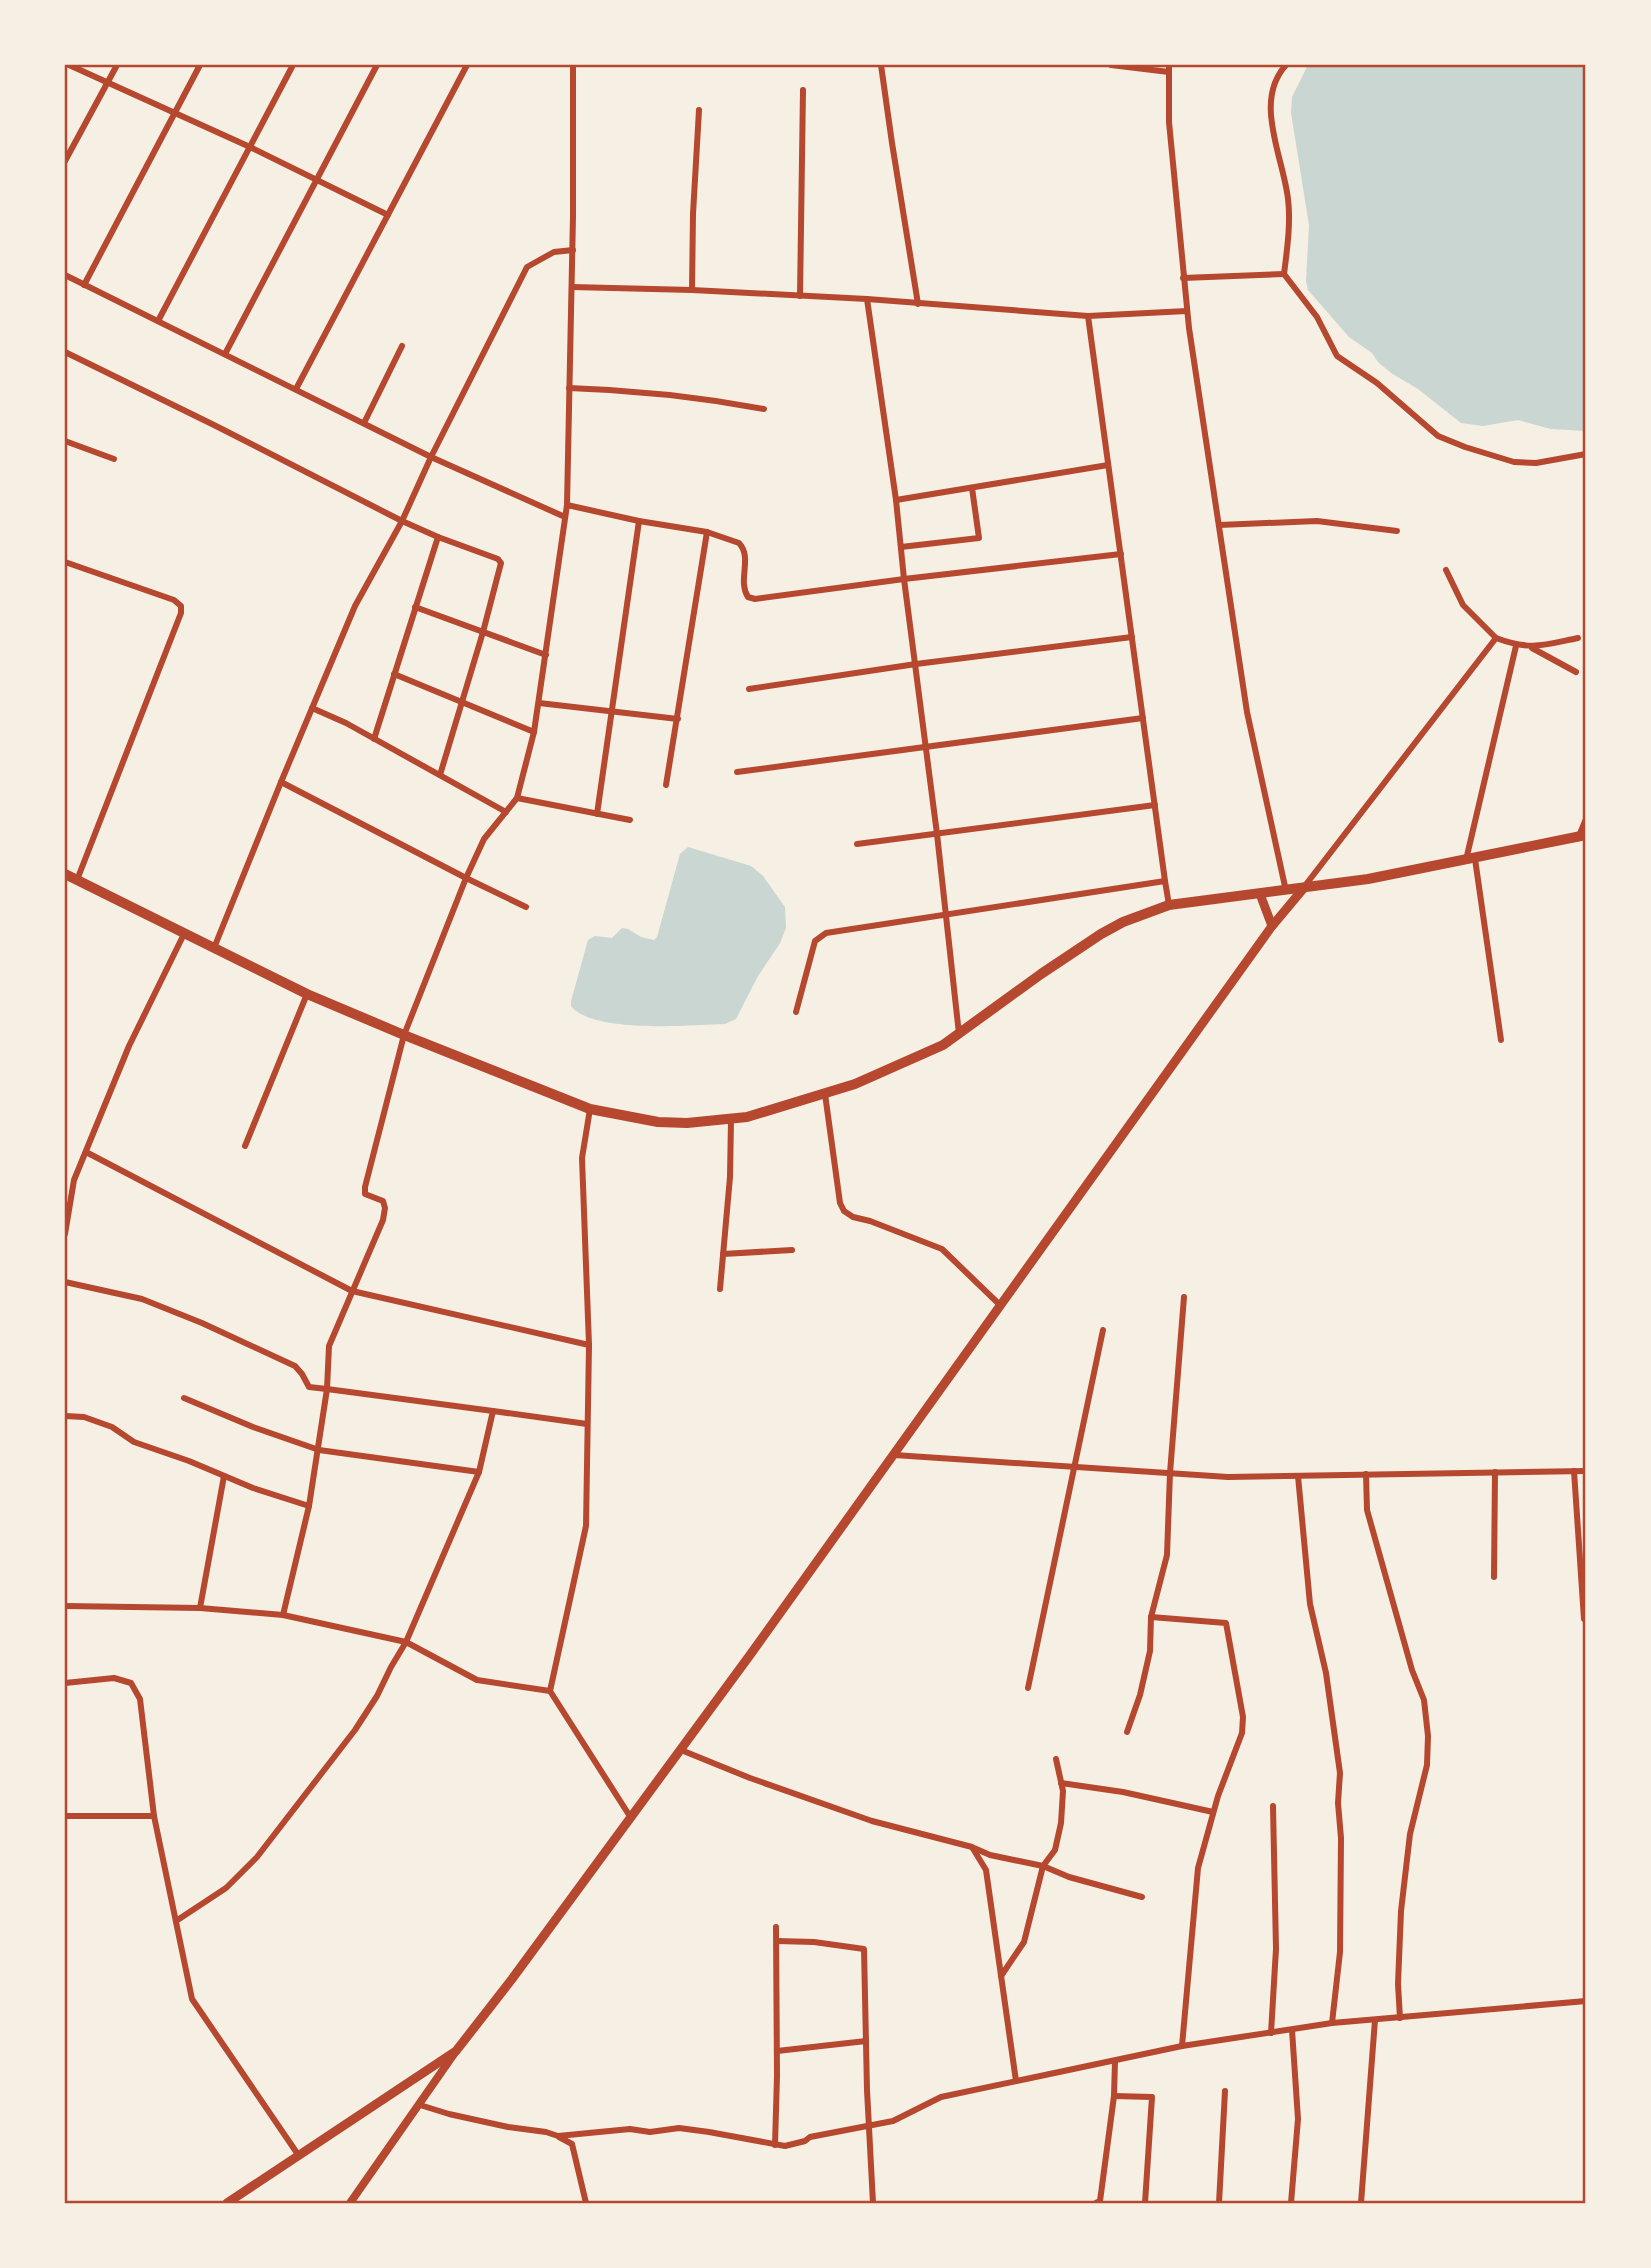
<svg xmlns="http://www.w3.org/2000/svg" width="1651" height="2268" viewBox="0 0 1651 2268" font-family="'Playfair Display',serif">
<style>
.water{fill:#c9d6d2}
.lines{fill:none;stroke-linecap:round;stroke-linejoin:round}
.minor{stroke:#b5482f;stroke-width:6}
.tertiary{stroke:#b5482f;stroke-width:8}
.secondary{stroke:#b5482f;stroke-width:9}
.trunk{stroke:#b5482f;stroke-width:10}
.neatline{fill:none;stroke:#b5482f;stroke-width:2.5}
</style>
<rect width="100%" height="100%" fill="#f6efe4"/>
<g class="water">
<path d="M1308,65H1586V431L1551,429L1518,420L1483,426L1461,423L1418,389L1391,373L1378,362L1372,353L1349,337L1308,290L1306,281L1309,225L1291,113L1292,97Z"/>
<path d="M688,847L751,866L763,876L785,907L786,928L780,943L758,976L736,1019L725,1024C691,1025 593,1034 571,1006V1001L588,940L595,936L612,938L622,928L628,929L641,937L654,940L657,937L680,854Z"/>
</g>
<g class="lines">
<g class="minor">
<path d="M69,65L250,147L388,215"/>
<path d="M881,65L892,143L918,304"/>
<path d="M1111,65L1169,72"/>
<path d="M1169,65V122L1189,328L1247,712L1286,891"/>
<path d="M1286,65C1253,101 1283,156 1288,199C1291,223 1287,250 1284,274L1317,317L1337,356L1377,383L1438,436L1465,447L1514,462L1536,463L1586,454"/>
<path d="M65,161L117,65"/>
<path d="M65,275L431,457L565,517"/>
<path d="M1183,278L1284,274"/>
<path d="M84,285L200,65"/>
<path d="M572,287L692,290L867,299L1088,316L1187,311"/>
<path d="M692,290L693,214L699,110"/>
<path d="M800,296L803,90"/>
<path d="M867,299L896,500L904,579L937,834L959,1034"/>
<path d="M1088,316L1165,881"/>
<path d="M158,321L293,65"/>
<path d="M65,352L214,425L402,521L438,537L374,739"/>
<path d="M225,354L377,65"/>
<path d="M569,388C635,390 699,397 764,409"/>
<path d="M296,389L467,65"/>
<path d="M364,423L402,346"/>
<path d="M65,441L114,459"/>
<path d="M896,500L1108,465"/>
<path d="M567,505L639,521L707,532L739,543C753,558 737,580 748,597L755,599L904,579L1121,554"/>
<path d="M1219,525L1317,521L1397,531"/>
<path d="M438,537L498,559L501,563L483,632L440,775"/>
<path d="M901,547L979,538L972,488"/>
<path d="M65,562L174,600L181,606V613L77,880"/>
<path d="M1446,570L1463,605L1496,638"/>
<path d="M415,607L546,655"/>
<path d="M1532,648L1576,672"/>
<path d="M394,674L534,732"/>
<path d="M749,689L916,664L1132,637"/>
<path d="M539,703L678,719"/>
<path d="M312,708L346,723L506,812"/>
<path d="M737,772L1143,718"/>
<path d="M281,782L355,606L402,521L431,457L527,267L554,252L573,250"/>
<path d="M666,785L707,532"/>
<path d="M517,798L630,820"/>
<path d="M597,814L639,521"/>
<path d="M1579,836L1586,819"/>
<path d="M857,844L1155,805"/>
<path d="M1475,859L1501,1040"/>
<path d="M1466,860L1516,646"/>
<path d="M1304,887L1496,638C1531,651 1544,645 1578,638"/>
<path d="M214,948L281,782L466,878L526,907"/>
<path d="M796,1012L815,941L826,933L1165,881L1169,905"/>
<path d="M825,1094L840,1203L844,1211L853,1217L870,1221L942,1249L1001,1306"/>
<path d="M590,1109L582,1158L589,1345L586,1526L550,1691L631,1818"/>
<path d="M245,1146L307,994"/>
<path d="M86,1152L352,1291L589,1345"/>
<path d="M65,1234L74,1180L129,1046L184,934"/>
<path d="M723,1254L792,1250"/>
<path d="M65,1282L142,1299L202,1323L295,1366L302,1374L309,1387L327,1389L329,1346L383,1220L385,1208L383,1201L365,1194V1187L404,1035L466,878L484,839L517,798L534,732L567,505L573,216V65"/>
<path d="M720,1289L730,1177L731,1120"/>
<path d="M184,1398L253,1427L319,1450L479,1472"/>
<path d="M493,1411L587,1424"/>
<path d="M65,1416L84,1417L112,1427L134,1442L189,1461L253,1488L309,1506"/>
<path d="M894,1455L1228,1477L1586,1471"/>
<path d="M1574,1471L1584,1619L1586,1620"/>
<path d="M1366,1474L1367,1510L1412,1670L1424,1700L1428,1736L1427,1765L1410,1834L1401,1911L1398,1984L1400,2018"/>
<path d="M1298,1476L1310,1604L1326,1673L1340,1773L1338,1803L1341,1838L1340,1952L1332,2023"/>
<path d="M1494,1577L1495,1472"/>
<path d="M65,1606L200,1608L283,1615L406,1642L477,1680L550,1691"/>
<path d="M200,1608L224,1476"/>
<path d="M1151,1617L1226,1623L1243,1717L1242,1733L1218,1796L1198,1868L1182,2046"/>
<path d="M65,1683L114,1678L131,1683L140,1699L154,1816L192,1999L299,2156"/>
<path d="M1028,1688L1103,1330"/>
<path d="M1127,1732L1140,1695L1150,1651L1151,1617L1167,1555L1170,1473L1184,1297"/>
<path d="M681,1750L750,1778L872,1821L972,1847L986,1870L1016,2081"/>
<path d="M1061,1783L1123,1792L1213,1812"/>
<path d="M65,1816H154"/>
<path d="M974,1848L990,1855L1043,1866L1069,1877L1142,1897"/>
<path d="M176,1921L226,1888L257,1857L355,1730L377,1696L391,1667L406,1642L479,1472L493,1411L327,1389L309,1506L283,1615"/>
<path d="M777,1941L814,1942L864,1949L867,2090L873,2203"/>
<path d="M1001,1976L1024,1942L1043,1866L1055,1850L1061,1823L1063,1791L1056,1759"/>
<path d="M1271,2033L1276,1949L1273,1806"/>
<path d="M777,2051L866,2041"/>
<path d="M1114,2096L1152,2097L1145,2203"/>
<path d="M420,2105L449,2114L508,2127L546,2132L558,2136L630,2129L650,2132L679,2128L709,2132L785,2146L805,2141L810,2137L893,2121L941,2097L1182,2046L1332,2023L1586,2001"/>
<path d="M559,2137L572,2144L586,2203"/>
<path d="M775,2145L777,2076L776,1927"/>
<path d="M1096,2203L1100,2201L1114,2096L1115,2061"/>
<path d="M1219,2203L1225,2091"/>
<path d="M1291,2203L1298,2119L1292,2030"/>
<path d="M1361,2203L1375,2020"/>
</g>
<path class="tertiary" d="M350,2203L454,2054"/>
<g class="secondary">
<path d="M1260,894L1272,926"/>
<path d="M227,2203L456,2051L512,1979L750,1655L1272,926L1303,889"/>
</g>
<path class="trunk" d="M65,874L307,994L404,1035L590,1109L658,1122L687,1123L747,1117L855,1084L943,1045L1041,974L1101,934L1123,922L1169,905L1368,879L1586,835"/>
</g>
<rect width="1651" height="2268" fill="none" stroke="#f6efe4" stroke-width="133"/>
<rect x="66" y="66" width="1518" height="2136" class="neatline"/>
</svg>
